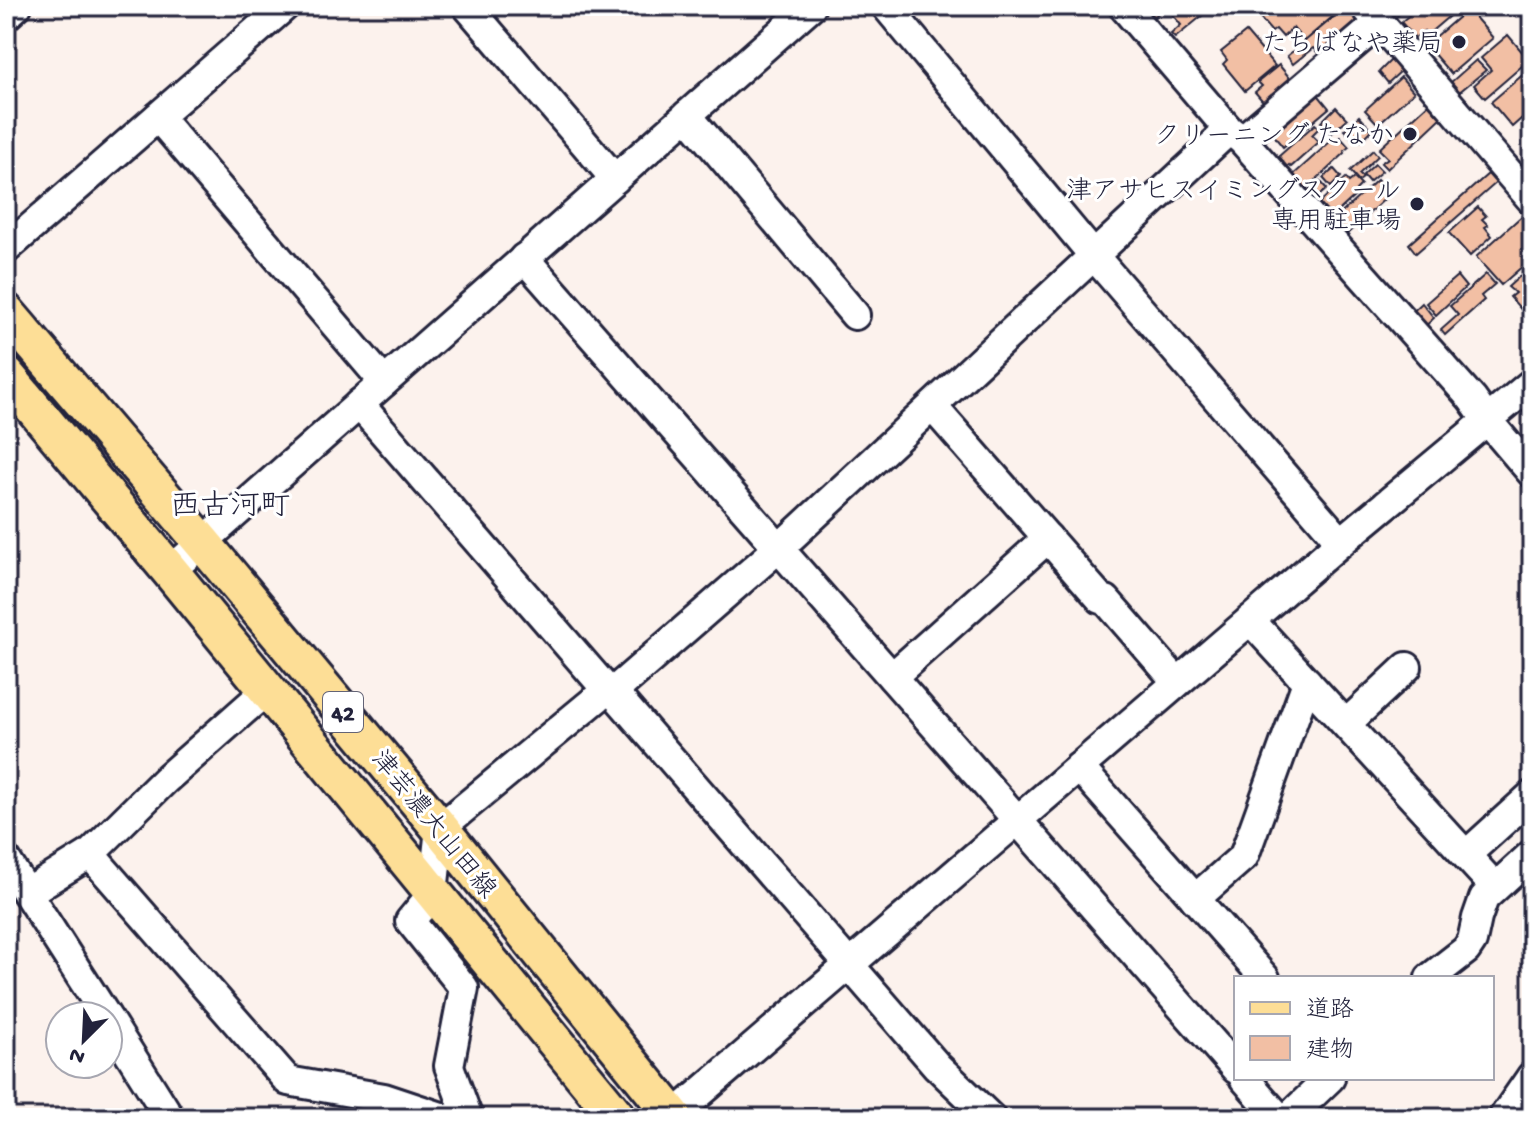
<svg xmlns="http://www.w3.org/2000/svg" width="1538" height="1124" viewBox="0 0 1538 1124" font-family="'Gochi Hand','Klee One',sans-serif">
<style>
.building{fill:#f2bfa4;stroke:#22223b;stroke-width:2}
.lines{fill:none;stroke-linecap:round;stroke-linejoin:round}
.minor-casing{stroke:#22223b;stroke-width:34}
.major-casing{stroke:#22223b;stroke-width:42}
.minor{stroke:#fff;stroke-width:28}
.major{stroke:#fdde96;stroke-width:36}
.poi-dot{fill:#22223b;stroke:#fff;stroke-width:3}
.labels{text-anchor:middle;stroke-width:6;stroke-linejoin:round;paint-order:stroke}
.shield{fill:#fff;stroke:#646476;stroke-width:2}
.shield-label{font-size:24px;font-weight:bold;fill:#22223b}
.poi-label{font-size:26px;fill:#22223b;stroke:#fff;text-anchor:end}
.street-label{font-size:26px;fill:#22223b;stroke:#fff}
.quarter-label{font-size:30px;fill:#22223b;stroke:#fff}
</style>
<rect width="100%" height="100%" fill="#fcf2ed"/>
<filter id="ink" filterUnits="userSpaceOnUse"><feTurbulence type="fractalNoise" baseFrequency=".0125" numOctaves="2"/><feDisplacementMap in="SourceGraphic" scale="16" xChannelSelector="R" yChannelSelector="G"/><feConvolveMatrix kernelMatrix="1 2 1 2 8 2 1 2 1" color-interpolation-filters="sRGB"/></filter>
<g filter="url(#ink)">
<g class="building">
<path d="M1143,6H1167L1149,21L1140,9Z"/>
<path d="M1169,6H1214L1175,38L1171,34L1181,25L1167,8Z"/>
<path d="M1270,6H1331L1337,13L1304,41L1293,28L1283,37L1276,29L1272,32L1258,16Z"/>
<path d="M1347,6L1362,24L1322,57L1313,48L1293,64L1287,56Z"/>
<path d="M1384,6H1408L1395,18Z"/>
<path d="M1420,6H1461L1427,35L1424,31L1415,38L1401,22Z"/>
<path d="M1468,9L1493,38L1451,74L1426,45Z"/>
<path d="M1246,32L1275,66L1245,91L1223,64L1227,60L1221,52Z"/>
<path d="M1508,35L1529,60L1485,98L1474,85L1491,70L1481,58Z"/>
<path d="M1391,60L1401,71L1388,83L1379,72Z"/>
<path d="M1476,60L1486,70L1458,93L1450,83Z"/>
<path d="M1279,65L1294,83L1267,106L1255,92L1262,86L1258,82Z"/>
<path d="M1526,72L1532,79V109L1512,127L1491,102Z"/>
<path d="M1401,77L1414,92L1378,124L1365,110Z"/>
<path d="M1315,91L1329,108L1283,147L1269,130Z"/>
<path d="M1428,104L1441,118L1387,169L1381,163L1388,158L1379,149Z"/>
<path d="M1336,107L1347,119L1331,134L1321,122Z"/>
<path d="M1359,116L1372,130L1361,141L1355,134L1352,138L1344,130Z"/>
<path d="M1315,124L1319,128L1312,135L1319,142L1291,167L1289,165L1286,168L1281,162L1283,161L1279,156Z"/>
<path d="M1340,137L1349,147L1344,151L1345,153L1305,190L1292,176L1332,140L1334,143Z"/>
<path d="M1373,150L1378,156L1359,174L1363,178L1359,181L1350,171Z"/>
<path d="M1375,164L1382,171L1369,182L1363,175Z"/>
<path d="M1334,169L1341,177L1331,187L1323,178Z"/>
<path d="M1488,174L1496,183L1416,253L1409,244Z"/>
<path d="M1346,178L1349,182L1354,178L1361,185L1356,190L1358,193L1331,218L1318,204Z"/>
<path d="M1377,180L1390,194L1347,234L1334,220Z"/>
<path d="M1320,181L1327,189L1314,200L1307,192Z"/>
<path d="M1478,207L1486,216L1482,219L1488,225L1485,227L1492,236L1470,256L1449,233Z"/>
<path d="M1524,214L1532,223V258L1501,285L1476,257Z"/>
<path d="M1530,267L1532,269V322L1510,297L1515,293L1508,287Z"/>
<path d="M1486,274L1495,284L1481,296L1484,300L1445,335L1441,330L1458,315L1450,306Z"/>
<path d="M1457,276L1466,287L1436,315L1426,303Z"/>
<path d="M1422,303L1434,318L1420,331L1407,317Z"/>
</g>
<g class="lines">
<defs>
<g id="minor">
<path d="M467,6L615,179"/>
<path d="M886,6L1094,256L1341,542"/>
<path d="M1123,6L1229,130L1242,140L1472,399L1487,420L1532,473"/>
<path d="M1365,6L1532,200"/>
<path d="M6,16L17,6"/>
<path d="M687,115L855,315"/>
<path d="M158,117L384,382"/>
<path d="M1242,140L1379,23"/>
<path d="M6,249L285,6"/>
<path d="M524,258L1236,1069"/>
<path d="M359,404L607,690L613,692L937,1066L991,1118"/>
<path d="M933,407L1101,599L1106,600L1177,682"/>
<path d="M170,571L811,6"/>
<path d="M1250,620L1495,887"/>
<path d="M892,677L1048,538"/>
<path d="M613,692L790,538L1229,130"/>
<path d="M1346,724L1407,667"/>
<path d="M1079,767L1265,978"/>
<path d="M90,854L288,1081L384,1098L444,1118"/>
<path d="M1466,855L1532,795"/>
<path d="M6,860L106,1016"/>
<path d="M27,893L90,854L165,780L268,689"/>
<path d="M1195,899L1244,856L1307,682"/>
<path d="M1430,978L1466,950L1472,941L1477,918L1484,898L1532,854"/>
<path d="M108,1019L170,1118"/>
<path d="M1244,1078L1279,1118"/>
<path d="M468,1118L449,1066L464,988L410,921L433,893L440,828L607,690"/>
<path d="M671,1118L1341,542L1532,383"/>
<path d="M1288,1118L1330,1078"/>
<path d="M1503,1118L1532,1076"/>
</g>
<g id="major">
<path d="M6,312L202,542L440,828L675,1118"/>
<path d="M6,375L170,571L618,1118"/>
</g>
</defs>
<use href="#minor" class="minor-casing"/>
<use href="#major" class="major-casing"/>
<use href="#minor" class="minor"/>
<use href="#major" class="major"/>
</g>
</g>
<g class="poi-dot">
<circle cx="1459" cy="42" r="8"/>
<circle cx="1410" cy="134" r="8"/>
<circle cx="1417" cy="204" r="8"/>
</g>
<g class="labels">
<rect class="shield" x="323" y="692" width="40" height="40" rx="6"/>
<g class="shield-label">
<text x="343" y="720">42</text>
</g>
<g class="poi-label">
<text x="1443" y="51">たちばなや薬局</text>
<text x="1394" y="143">クリーニング たなか</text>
<text x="1401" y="198">津アサヒスイミングスクール<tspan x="1401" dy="30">専用駐車場</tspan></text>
</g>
<g class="street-label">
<text transform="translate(435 823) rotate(51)" y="9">津芸濃大山田線</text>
</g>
<g class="quarter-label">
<text x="230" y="514">西古河町</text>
</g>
</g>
<rect width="1538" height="1124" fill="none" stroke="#fff" stroke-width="32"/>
<rect x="16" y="16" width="1506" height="1092" fill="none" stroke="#22223b" stroke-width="3" filter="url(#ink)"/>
<rect x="1234" y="976" width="260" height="104" fill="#ffffff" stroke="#a7a7b1" stroke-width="2"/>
<rect x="1250" y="1002" width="40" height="12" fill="#fdde96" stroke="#a7a7b1" stroke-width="2"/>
<text x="1306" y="1016" font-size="24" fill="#22223b">道路</text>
<rect x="1250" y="1036" width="40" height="24" fill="#f2bfa4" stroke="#a7a7b1" stroke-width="2"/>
<text x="1306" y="1056" font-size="24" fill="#22223b">建物</text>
<g transform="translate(84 1040) rotate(204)"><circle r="38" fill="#ffffff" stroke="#a7a7b1" stroke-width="2"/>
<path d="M0-6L14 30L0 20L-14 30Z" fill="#22223b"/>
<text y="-12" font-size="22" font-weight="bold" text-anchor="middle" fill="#22223b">N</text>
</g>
</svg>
